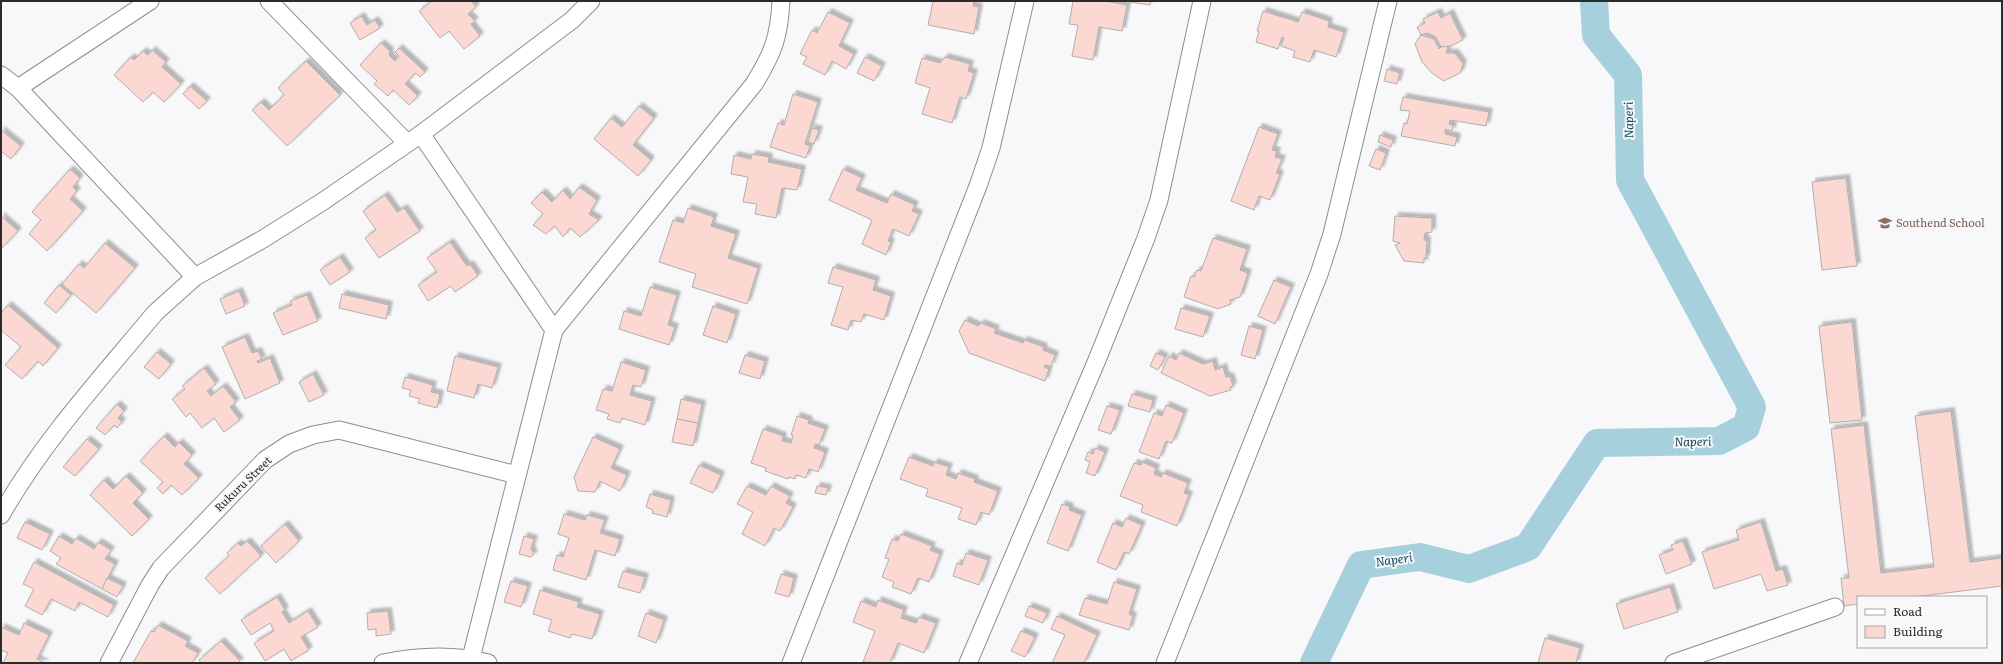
<svg xmlns="http://www.w3.org/2000/svg" width="2003" height="664" viewBox="0 0 2003 664" font-family="Literata,serif">
<style>
.lines{fill:none;stroke-linecap:round;stroke-linejoin:round}
.river{stroke:#a5d0dc;stroke-width:28}
.building{fill:#fbd9d2;stroke:#b2aead;filter:url(#shadow)}
.minor-casing{stroke:#8e8d90;stroke-width:19}
.minor{stroke:#fff;stroke-width:17}
.labels{text-anchor:middle;stroke-width:4;stroke-linejoin:round;paint-order:stroke}
.education-label{font-size:11px;fill:#785e54;stroke:#f8f7fa;text-anchor:start}
.street-label{font-size:11px;fill:#2c2b2c;stroke:#f8f7fa}
.water-label{font-size:12px;font-style:italic;fill:#0f4c5a;stroke:#f8f7fa}
</style>
<defs>
<filter id="shadow"><feDropShadow dx="3.5" dy="-3.5" stdDeviation="1" flood-color="#0004"/></filter>
</defs>
<rect width="100%" height="100%" fill="#f8f7fa"/>
<g class="lines">
<path class="river" d="M1314,663L1361,565L1420,557L1469,569L1528,547L1597,443L1719,441L1746,427L1752,407L1630,180L1628,75L1596,35L1594,1"/>
</g>
<g class="building">
<path d="M432,1H471L476,7L468,14L475,21L471,24L480,36L464,49L449,31L440,38L419,11Z"/>
<path d="M933,1H974L973,6L979,7L974,34L928,25Z"/>
<path d="M1073,1H1105L1127,5L1122,31L1099,27L1093,60L1072,56L1078,25L1069,24Z"/>
<path d="M1122,1H1151L1150,5Z"/>
<path d="M1263,11L1298,22L1302,12L1329,21L1328,27L1344,32L1336,57L1314,50L1310,62L1293,57L1295,51L1281,46L1284,38L1282,37L1278,49L1256,42L1259,31H1257Z"/>
<path d="M828,12L850,23L839,46L854,54L846,69L832,61L825,75L803,64L807,57L800,54L812,30L817,33Z"/>
<path d="M1438,12L1441,18L1450,13L1463,40L1451,46L1441,47L1436,37L1427,33L1421,35L1417,27L1425,23L1423,19Z"/>
<path d="M361,16L367,25L375,20L380,28L360,40L350,23Z"/>
<path d="M1421,35L1434,39L1439,49L1441,47L1448,46L1446,53H1455L1463,64L1460,73L1444,81L1432,73L1422,62L1415,44Z"/>
<path d="M381,43L390,51L389,55L395,61L399,56L395,52L399,48L425,72L420,77L415,73L405,84L418,96L409,105L393,90L388,96L374,84L377,81L360,65Z"/>
<path d="M152,50L166,62L162,67L181,84L164,102L153,92L143,102L114,75L131,57L134,60L143,51L148,55Z"/>
<path d="M865,57L882,66L874,81L857,73Z"/>
<path d="M945,57L970,64L968,71L974,73L966,99L960,97L952,123L922,114L930,88L915,83L922,58L940,63Z"/>
<path d="M306,61L340,95L287,146L252,110L261,102L269,110L284,95L278,88Z"/>
<path d="M1387,69L1400,73L1397,84L1384,81Z"/>
<path d="M190,86L207,101L199,109L183,94Z"/>
<path d="M793,94L818,102L805,144L810,146L806,158L770,147L778,123L784,125Z"/>
<path d="M1403,97L1489,112L1486,126L1450,120L1449,124L1453,125L1452,131L1445,129V134L1457,137L1455,146L1401,136L1404,123L1407,124L1410,111L1400,110Z"/>
<path d="M639,106L654,118L633,145L651,160L638,176L594,139L611,118L622,127Z"/>
<path d="M1259,127L1278,134L1272,150L1277,151L1275,157L1282,159L1276,173L1280,174L1270,200L1259,196L1254,210L1231,201Z"/>
<path d="M812,128L819,130L814,144L808,142Z"/>
<path d="M1,130L21,146L11,159L1,151Z"/>
<path d="M1380,135L1393,140L1391,147L1378,142Z"/>
<path d="M1376,149L1386,153L1380,170L1369,166Z"/>
<path d="M752,154L769,157L768,162L802,169L797,190L782,188L776,218L755,214L757,204L743,202L748,177L731,174L734,155L751,159Z"/>
<path d="M70,169L80,178L73,187L77,191L70,199L83,211L47,251L29,234L41,220L32,212Z"/>
<path d="M843,169L862,178L856,190L887,203L891,194L915,205L912,211L919,214L909,236L893,229L888,241L891,242L886,255L862,244L872,220L829,200Z"/>
<path d="M1846,178L1857,266L1822,270L1812,182Z"/>
<path d="M579,187L597,200L589,214L599,220L580,237L570,228L563,237L555,226L546,234L533,225L543,214L531,203L542,192L552,202L563,190L570,199Z"/>
<path d="M385,195L397,212L404,208L420,231L379,258L365,238L376,230L363,211Z"/>
<path d="M688,208L714,217L711,226L736,234L728,258L758,268L747,304L692,287L696,274L659,262L673,220L683,223Z"/>
<path d="M1,216L18,231L2,248L1,246Z"/>
<path d="M1395,216L1432,218V232L1425,233L1424,240H1427L1426,258H1424V263L1404,261L1395,245L1400,243L1393,241Z"/>
<path d="M1213,238L1247,249L1240,270L1248,273L1240,297L1230,300L1231,304L1218,309L1184,297L1191,276L1194,277L1197,270L1201,271Z"/>
<path d="M450,242L467,266L470,264L478,276L455,292L451,286L428,301L418,285L437,272L427,258Z"/>
<path d="M105,243L135,268L96,313L62,284L79,264L84,268Z"/>
<path d="M340,257L350,272L330,285L320,270Z"/>
<path d="M833,267L876,280L873,290L891,296L884,320L864,314L861,322L851,320L848,330L831,325L843,287L828,283Z"/>
<path d="M1274,280L1291,287L1275,324L1258,316Z"/>
<path d="M59,285L71,295L56,313L44,303Z"/>
<path d="M650,287L677,295L668,325L675,327L669,345L619,329L624,311L641,316Z"/>
<path d="M239,291L245,306L226,314L220,299Z"/>
<path d="M342,294L389,305L386,319L339,308Z"/>
<path d="M307,295L318,321L283,335L273,313L292,305L290,301Z"/>
<path d="M8,305L58,348L43,366L38,361L22,379L5,365L21,347L1,330V313Z"/>
<path d="M713,306L736,314L727,343L703,335Z"/>
<path d="M1181,308L1210,316L1203,337L1175,329Z"/>
<path d="M965,320L978,326L981,323L996,329L994,333L1023,343L1024,340L1044,347L1043,350L1055,355L1051,366L1045,365L1044,367L1049,369L1045,381L969,353L959,331Z"/>
<path d="M1852,322L1862,420L1830,423L1819,326Z"/>
<path d="M1249,326L1263,330L1255,359L1241,355Z"/>
<path d="M245,337L252,353L258,351L262,359L257,361L258,363L270,358L280,383L245,399L222,347Z"/>
<path d="M157,352L171,364L159,379L144,367Z"/>
<path d="M1156,353L1165,357L1158,370L1150,366Z"/>
<path d="M1179,353L1203,364L1213,361L1215,370L1223,367L1226,377L1230,376L1233,386L1230,387L1231,390L1210,396L1161,373L1169,356L1176,360Z"/>
<path d="M745,355L765,361L760,379L739,373Z"/>
<path d="M455,356L498,367L492,388L478,384L474,398L447,391Z"/>
<path d="M621,362L646,370L641,387L633,385L630,395L652,401L645,425L622,418L620,423L607,419L609,414L596,410L603,389L612,391Z"/>
<path d="M204,368L216,384L207,391L211,396L223,386L236,402L230,407L240,420L224,432L214,418L202,428L190,413L186,417L172,399L185,389L182,386Z"/>
<path d="M313,374L324,395L309,402L299,382Z"/>
<path d="M405,377L433,385L431,392L440,394L437,408L418,403L420,399L409,396L411,390L402,388Z"/>
<path d="M1132,394L1153,400L1150,412L1128,406Z"/>
<path d="M681,399L702,404L698,423L677,419Z"/>
<path d="M117,404L124,411L118,418L122,422L117,428L114,425L105,435L96,428Z"/>
<path d="M1166,405L1184,413L1172,443L1166,441L1159,459L1139,452L1154,413L1162,416Z"/>
<path d="M1107,406L1120,410L1111,434L1098,430Z"/>
<path d="M1951,411L1970,562L2002,558V586L1914,597H1858V604L1844,606L1841,578H1849L1831,429L1864,425L1881,573L1934,567L1915,416Z"/>
<path d="M797,416L809,420L808,423L825,429L819,445L815,444L814,448L825,452L818,472L809,469L806,478L796,475L795,479L789,477L788,479L765,471L766,468L751,463L763,429L783,436L782,441L791,443L793,435H791Z"/>
<path d="M677,419L698,423L693,446L672,442Z"/>
<path d="M164,436L175,447L179,442L192,455L184,464L199,478L182,495L171,485L163,494L157,488L163,482L140,461Z"/>
<path d="M593,437L620,449L611,468L627,475L620,491L600,481L595,492L578,491L574,477Z"/>
<path d="M87,439L99,449L75,476L63,467Z"/>
<path d="M1095,448L1105,452L1095,476L1086,473L1090,462L1085,460L1088,452L1093,454Z"/>
<path d="M909,457L933,466L934,462L949,467L946,475L956,479L958,473L975,479L974,482L998,491L989,515L981,512L976,525L958,519L962,508L926,496L928,489L900,479Z"/>
<path d="M1142,462L1156,468L1154,474L1161,477L1163,473L1188,483L1184,493L1189,495L1177,526L1141,512L1143,505L1120,496L1134,463L1141,465Z"/>
<path d="M699,465L721,475L713,493L690,483Z"/>
<path d="M126,476L143,493L133,503L149,519L132,536L90,495L104,480L113,489Z"/>
<path d="M747,486L766,495L771,486L790,496L786,503L793,507L780,531L774,528L765,546L742,534L753,512L737,504Z"/>
<path d="M817,486L828,488L826,495L815,493Z"/>
<path d="M650,494L671,500L667,517L652,513L653,510L646,507Z"/>
<path d="M1062,504L1070,507L1069,510L1082,515L1068,551L1047,543Z"/>
<path d="M564,514L585,520L587,515L605,520L600,533L620,539L615,556L595,550L586,580L553,570L557,555L563,557L569,538L558,534Z"/>
<path d="M1126,518L1142,525L1129,554L1124,552L1116,570L1097,562L1113,523L1122,527Z"/>
<path d="M25,522L50,534L42,550L17,538Z"/>
<path d="M1761,522L1776,571L1783,569L1788,585L1767,591L1761,574L1714,589L1702,552L1739,540L1736,530Z"/>
<path d="M285,524L299,541L276,563L261,546Z"/>
<path d="M901,534L932,546L930,550L940,554L929,582L918,578L911,594L892,587L894,582L882,577L889,559L885,558L892,539L898,541Z"/>
<path d="M59,536L72,544L76,538L94,549L98,542L111,550L105,559L115,564L102,589L56,564L61,558L50,551Z"/>
<path d="M524,536L534,539L531,549L534,554L531,557L519,554Z"/>
<path d="M247,541L261,556L220,594L205,578L229,556L227,553L238,543L241,546Z"/>
<path d="M1683,541L1692,564L1666,574L1659,555L1673,550L1671,545Z"/>
<path d="M966,553L988,560L979,585L953,576L957,563L962,565Z"/>
<path d="M34,562L114,605L108,617L79,602L75,611L51,599L42,615L25,606L34,589L23,584Z"/>
<path d="M623,571L645,577L640,593L618,587Z"/>
<path d="M781,574L794,578L789,597L775,593Z"/>
<path d="M107,578L123,586L117,597L102,589Z"/>
<path d="M511,581L528,586L521,607L504,602Z"/>
<path d="M1114,582L1137,589L1129,614L1133,616L1129,630L1079,615L1085,598L1107,604Z"/>
<path d="M1670,587L1678,612L1624,629L1616,604Z"/>
<path d="M540,590L579,602L577,607L600,614L592,639L572,634L570,638L548,631L552,620L533,614Z"/>
<path d="M277,597L285,610L282,612L289,623L308,611L318,627L301,637L309,650L291,661L284,649L265,661L254,643L274,631L270,623L251,635L241,620Z"/>
<path d="M878,600L904,610L901,618L916,623L919,617L936,623L924,653L898,643L890,663L863,662L875,631L853,622L861,601L876,607Z"/>
<path d="M1029,606L1047,613L1043,623L1025,616Z"/>
<path d="M388,611L391,634L376,636V629L368,630L367,613Z"/>
<path d="M646,613L664,620L656,643L638,636Z"/>
<path d="M1057,616L1097,635L1084,663H1052L1065,635L1051,629Z"/>
<path d="M24,623L49,635L37,659L45,663H3L8,653L1,650V627L19,635Z"/>
<path d="M158,625L188,641L185,646L198,653L192,663H133L151,631L154,632Z"/>
<path d="M1021,631L1035,637L1025,657L1011,651Z"/>
<path d="M1545,638L1580,648L1576,663H1538Z"/>
<path d="M221,641L240,661L239,663H201L199,660Z"/>
</g>
<g class="lines">
<defs>
<g id="minor">
<path d="M269,1L407,143"/>
<path d="M1,75L18,88L195,277"/>
<path d="M18,88L150,1"/>
<path d="M421,134L554,330"/>
<path d="M1,515C43,441 101,378 155,313L195,277L263,239L322,202L421,134L572,20L591,1"/>
<path d="M471,658L554,330L754,84C773,53 779,38 781,1"/>
<path d="M109,663L150,585L161,568L265,460L289,444L313,435L339,430L517,475"/>
<path d="M383,663C417,656 454,654 488,663"/>
<path d="M791,663L978,186L991,148L1025,1"/>
<path d="M968,663L1097,360L1146,238L1159,200L1202,1"/>
<path d="M1165,663L1319,274L1332,234L1388,1"/>
<path d="M1674,663L1835,607"/>
</g>
</defs>
<use href="#minor" class="minor-casing"/>
<use href="#minor" class="minor"/>
</g>
<defs>
<symbol id="school-bare" viewBox="-9 -9 18 18"><path d="M0-5L7-2L0 1L-7-2ZM-4 1L0 2.5L4 1V4Q0 6-4 4Z" fill="#8d6e63" stroke="#f8f7fa" stroke-width="2.5" paint-order="stroke"/></symbol>
</defs>
<g fill-rule="evenodd">
<use href="#school-bare" x="1875" y="213" width="20" height="20"/>
</g>
<g class="labels">
<g class="education-label">
<text x="1896" y="227">Southend School</text>
</g>
<g class="street-label">
<text transform="translate(243 484) rotate(-44)" y="4">Rukuru Street</text>
</g>
<g class="water-label">
<text transform="translate(1629 120) rotate(-91)" y="4">Naperi</text>
<text transform="translate(1693 442) rotate(-1)" y="4">Naperi</text>
<text transform="translate(1394 560) rotate(-8)" y="4">Naperi</text>
</g>
</g>
<rect width="2003" height="664" fill="none" stroke="#2c2b2c" stroke-width="4"/>
<rect x="1857" y="596" width="130" height="52" fill="#f8f7fa" stroke="#a6a5a8"/>
<rect x="1865" y="609" width="20" height="6" fill="#ffffff" stroke="#a6a5a8"/>
<text x="1893" y="616" font-size="12" fill="#2c2b2c">Road</text>
<rect x="1865" y="626" width="20" height="12" fill="#fbd9d2" stroke="#a6a5a8"/>
<text x="1893" y="636" font-size="12" fill="#2c2b2c">Building</text>
</svg>
